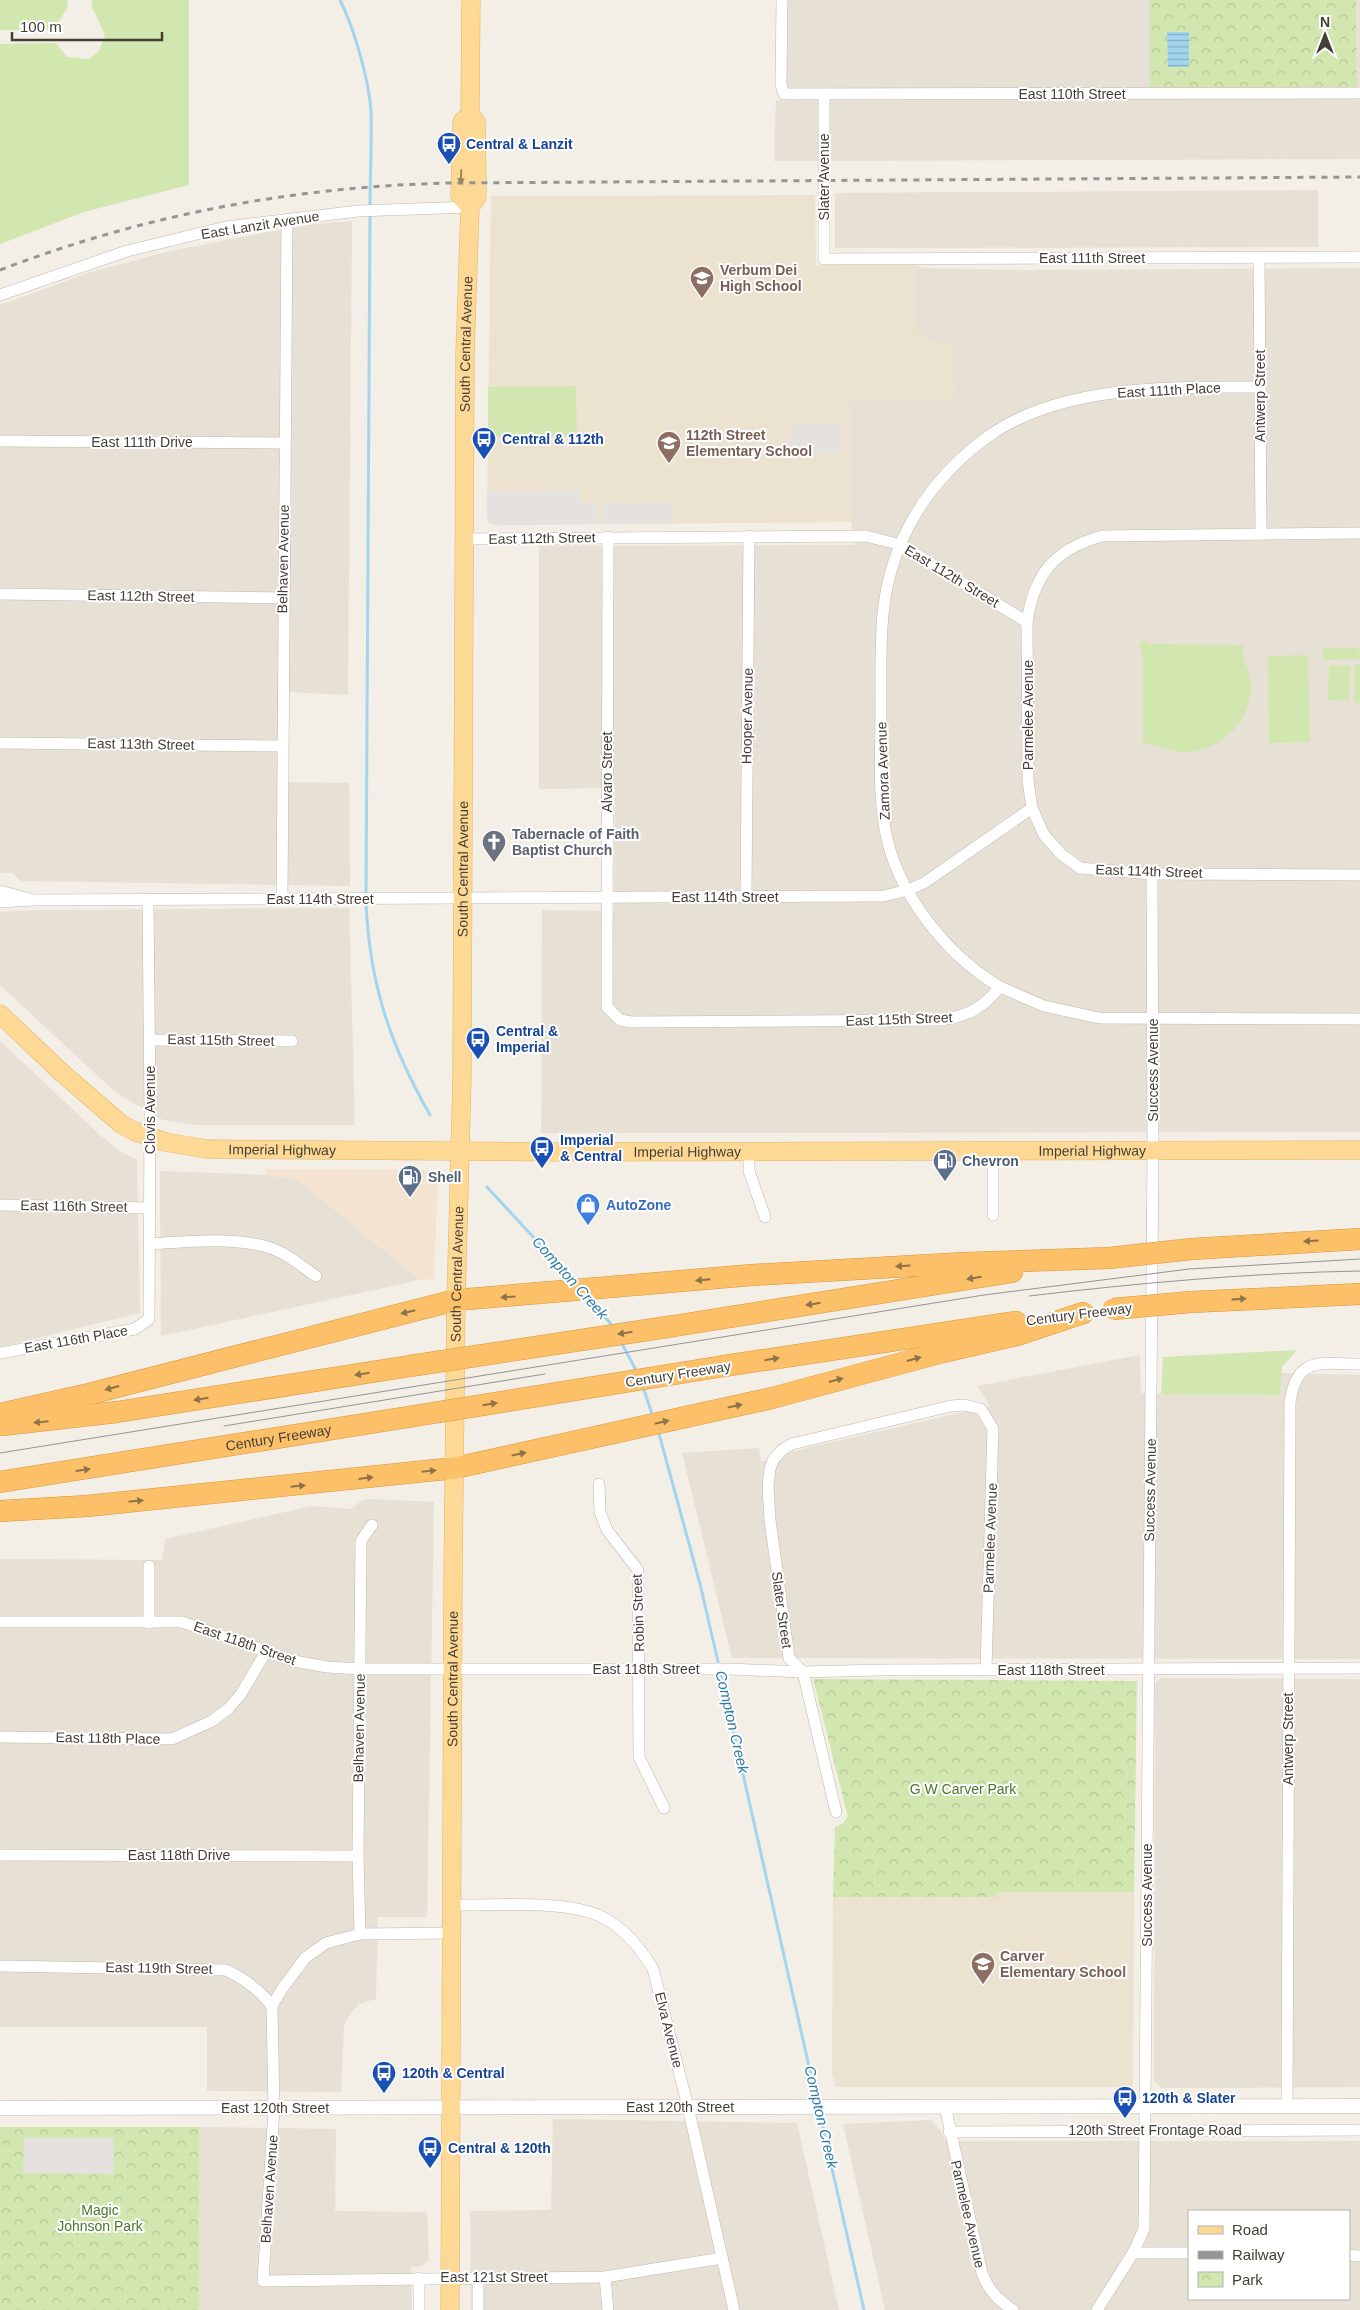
<svg xmlns="http://www.w3.org/2000/svg" width="1360" height="2310" viewBox="0 0 1360 2310" font-family="Helvetica,sans-serif">
<style>
.residential{fill:#e7e0d4;fill-rule:evenodd}
.commercial{fill:#f5e3d1}
.education{fill:#ece2d0}
.grass{fill:#d1e7af}
.park{fill:url(#park-crowns)}
.parking{fill:#e4e1de}
.water{fill:url(#water-rules)}
.lines{fill:none;stroke-linecap:round;stroke-linejoin:round}
.stream{stroke:#a2d5ef;stroke-width:3}
.minor-casing{stroke:#c1b8ac;stroke-width:12}
.tertiary-casing{stroke:#c1b8ac;stroke-width:15}
.primary-casing{stroke:#e2b465;stroke-width:19}
.motorway-casing{stroke:#db9537;stroke-width:22}
.minor{stroke:#fff;stroke-width:11}
.tertiary{stroke:#fff;stroke-width:14}
.primary{stroke:#fdd995;stroke-width:18}
.motorway{stroke:#fcc168;stroke-width:21}
.tram{stroke:#959595;stroke-width:1}
.rail{stroke:#959595;stroke-width:3;stroke-dasharray:6 6;stroke-linecap:butt}
.motorway-bridge-casing{stroke:#db9537;stroke-width:22;stroke-linecap:butt}
.motorway-bridge{stroke:#fcc168;stroke-width:21}
.oneway{fill:#988460}
.oneway2{fill:#8e7249}
.labels{text-anchor:middle;stroke-width:4;stroke-linejoin:round;paint-order:stroke}
.street-label{font-size:14px;fill:#453e35;stroke:#fff}
.transit-label{font-size:14px;font-weight:bold;fill:#164399;stroke:#fff;text-anchor:start}
.education-label{font-size:14px;font-weight:bold;fill:#785e54;stroke:#fff;text-anchor:start}
.worship-label{font-size:14px;font-weight:bold;fill:#5b616d;stroke:#fff;text-anchor:start}
.service-label{font-size:14px;font-weight:bold;fill:#4e5e75;stroke:#fff;text-anchor:start}
.shop-label{font-size:14px;font-weight:bold;fill:#366cbe;stroke:#fff;text-anchor:start}
.park-label{font-size:14px;fill:#4b7629;stroke:#fff}
.water-label{font-size:15px;font-style:italic;fill:#2e7ca8;stroke:#fff}
</style>
<defs>
<pattern id="park-crowns" width="20" height="18" patternUnits="userSpaceOnUse" patternTransform="scale(1.25)"><rect width="20" height="18" fill="#d1e7af"/><path d="M2 6a3 3 0 1 1 6 0M12 15a3 3 0 1 1 6 0" fill="none" stroke="#b5c797"/></pattern>
<pattern id="water-rules" width="6" height="5" patternUnits="userSpaceOnUse" patternTransform="scale(1.25)"><rect width="6" height="5" fill="#a2d5ef"/><path d="M0 2.5h6" fill="none" stroke="#86aec2"/></pattern>
</defs>
<rect width="100%" height="100%" fill="#f3eee6"/>
<g class="residential">
<path d="M784,0H1150V89L825,92L784,88Z"/>
<path d="M1356,0H1360V89H1357Z"/>
<path d="M1360,98V159L774,161L776,100Z"/>
<path d="M1318,190V247L835,248V193Z"/>
<path d="M352,221L348,695L289,692V782L349,783L350,886L21,881L12,873H0V305L88,273L170,251L305,225Z"/>
<path d="M914,265L924,268L1030,270L1360,268V1132L541,1133L542,910L614,911L615,788L539,789V546L855,545L851,522L850,399H955L940,343L916,333Z"/>
<path d="M349,908L355,1125H196L163,1120L115,1092L0,985V912L41,910Z"/>
<path d="M0,1041L101,1136L123,1153L137,1159L140,1313L0,1347Z"/>
<path d="M160,1171L266,1175L298,1180L420,1280L161,1336Z"/>
<path d="M1140,1355L1141,1393L1279,1395L1280,1373L1360,1375V1659L732,1658L682,1453L759,1448L761,1462L802,1449L990,1406L977,1386Z"/>
<path d="M371,1499L434,1502L427,1917H378L376,1999L359,2004L350,2014L344,2026L341,2092L207,2091V2027H0V1559L162,1560L165,1539L312,1506L351,1509L361,1501Z"/>
<path d="M1161,1678L1360,1679V2087L1161,2088L1154,2081L1155,1683Z"/>
<path d="M553,2119L797,2123L839,2310H471L470,2211L551,2210Z"/>
<path d="M931,2120L940,2130L945,2141H1360V2310H885L843,2124ZM1189,2211H1349V2299H1189Z"/>
<path d="M199,2127L336,2129L335,2211L427,2212L429,2260L422,2266L411,2267L412,2310H199Z"/>
</g>
<path class="commercial" d="M266,1169L428,1170L438,1177L434,1279L420,1280L298,1180L266,1175Z"/>
<g class="education">
<path d="M815,195L816,265H914L916,332L940,343H953L955,399H850L851,522L494,525L489,523L487,517L491,196Z"/>
<path d="M996,1892H1134L1133,2087H836L832,2073L833,1897H996Z"/>
</g>
<g class="grass">
<path d="M0,0H67L68,7L57,24L50,30H0Z"/>
<path d="M92,0H189V185L84,212L0,244V44L56,43L67,57L89,59L99,51L105,35L92,7Z"/>
<path d="M576,386L577,436H488V387Z"/>
<path d="M1144,640L1148,644L1242,645C1241,658 1251,671 1251,686C1251,723 1218,754 1181,752C1167,751 1156,744 1143,744V655L1139,644Z"/>
<path d="M1323,648H1359L1360,659L1323,660Z"/>
<path d="M1308,655L1310,742L1269,743L1268,656Z"/>
<rect x="1354" y="664" width="6" height="39"/>
<path d="M1329,665L1350,666L1349,701L1328,700Z"/>
<path d="M1297,1350L1282,1367L1280,1395L1161,1394L1163,1357Z"/>
</g>
<g class="park">
<path d="M1150,0H1356L1357,89H1150Z"/>
<path d="M813,1679L1137,1681L1134,1892H997L996,1897H833L835,1827L842,1824L848,1817Z"/>
<rect x="0" y="2127" width="199" height="183"/>
</g>
<g class="parking">
<path d="M841,424V453H789V431H792L793,425Z"/>
<path d="M581,491V504H597V524L494,525L489,523L487,517V492Z"/>
<path d="M671,502V523L602,524V503H626L627,504Z"/>
<path d="M24,2138H113L114,2174L23,2173Z"/>
</g>
<path class="water" d="M1167,32H1189V67H1168Z"/>
<g class="lines">
<g class="stream">
<path d="M340,0C354,28 369,80 371,111C372,143 370,175 370,207"/>
<path d="M366,895L370,214"/>
<path d="M366,901C369,982 390,1045 430,1115"/>
<path d="M487,1187L575,1282"/>
<path d="M588,1296L614,1328"/>
<path d="M621,1342L637,1372"/>
<path d="M643,1387L653,1417"/>
<path d="M658,1430L700,1584L719,1666"/>
<path d="M720,1672L817,2102"/>
<path d="M819,2111L864,2310"/>
</g>
<defs>
<g id="minor">
<path d="M782,0L781,85L784,94L1360,93"/>
<path d="M824,94V259L1360,257"/>
<path d="M1259,258L1261,534"/>
<path d="M0,295L127,251L226,227L358,211L470,207"/>
<path d="M0,441L285,443"/>
<path d="M608,537L607,1007L620,1020L631,1022L941,1020C968,1016 983,1008 1000,987L1044,1006L1099,1018L1360,1019"/>
<path d="M463,539L866,536L901,545L1027,622C1034,574 1055,549 1102,536L1360,533"/>
<path d="M0,594L283,598"/>
<path d="M1027,622L1028,781L1032,808"/>
<path d="M0,743L282,746"/>
<path d="M0,891L30,899"/>
<path d="M746,896L749,536"/>
<path d="M282,899L287,220"/>
<path d="M0,902L34,900L884,896L908,890L924,883L1032,808L1044,835L1061,854L1080,868L1152,874L1360,875"/>
<path d="M1000,987C946,955 896,892 885,829C878,790 881,749 881,710C881,678 880,646 883,614C890,541 928,481 986,438C1059,384 1173,387 1260,387"/>
<path d="M150,1040L292,1041"/>
<path d="M749,1151V1171L765,1217"/>
<path d="M993,1151V1215"/>
<path d="M0,1205L149,1208"/>
<path d="M149,1244C187,1242 242,1235 278,1251C291,1257 304,1268 316,1276"/>
<path d="M0,1353L135,1329L149,1319L150,1112L148,900"/>
<path d="M599,1484L600,1512L607,1530L638,1570L639,1757L664,1808"/>
<path d="M0,1622H182L294,1661L327,1667L360,1669H730L803,1672L880,1670L1360,1668"/>
<path d="M149,1623V1566"/>
<path d="M0,1737L172,1739L212,1721L228,1709L241,1694L267,1650"/>
<path d="M836,1812L803,1672L789,1658L770,1520L768,1486L770,1469L773,1460L782,1450L792,1444L951,1406L964,1405L981,1409L993,1429L986,1670"/>
<path d="M0,1855L358,1856"/>
<path d="M453,1905C494,1906 566,1899 602,1917C624,1928 641,1949 653,1969L688,2107L734,2310"/>
<path d="M453,1933L360,1934L326,1943L305,1958L282,1989L272,2006L274,2109L263,2281L605,2277L722,2258"/>
<path d="M360,1934L358,1856L361,1541L372,1525"/>
<path d="M0,1966L226,1970C245,1979 259,1989 272,2006"/>
<path d="M945,2106L982,2273C989,2291 997,2299 1013,2310"/>
<path d="M1287,2107L1290,1403C1296,1355 1321,1364 1360,1364"/>
<path d="M949,2132L1360,2130"/>
<path d="M1133,2253H1189"/>
<path d="M1349,2255L1360,2256"/>
<path d="M605,2277L608,2310"/>
<path d="M419,2310V2278"/>
<path d="M478,2310V2277"/>
<path d="M1097,2310L1133,2253L1144,2229L1153,1150L1152,874"/>
</g>
<path id="tertiary" d="M0,2108L1360,2106"/>
<g id="primary">
<path d="M470,114L462,122L460,196L470,207"/>
<path id="s1" d="M0,1014L60,1071L121,1124L134,1131L165,1142L207,1149L562,1152L1360,1150"/>
<path id="s2" d="M450,2310L453,1582L456,1300L462,1077L465,353L470,207L477,197V184L476,122L470,114L471,0"/>
</g>
<g id="motorway">
<path d="M1192,1249L1360,1239"/>
<path d="M1191,1302L1360,1294"/>
<path d="M674,1326L1012,1272"/>
<path d="M724,1366L1016,1322"/>
<path d="M0,1414L89,1394L456,1300L752,1275L964,1263L1109,1258"/>
<path d="M2,1425L117,1412L410,1366"/>
<path id="s3" d="M0,1482L408,1417"/>
<path d="M0,1511L87,1506L455,1468L772,1398L943,1352L1017,1335L1083,1313"/>
</g>
</defs>
<use href="#minor" class="minor-casing"/>
<use href="#tertiary" class="tertiary-casing"/>
<use href="#primary" class="primary-casing"/>
<use href="#motorway" class="motorway-casing"/>
<use href="#minor" class="minor"/>
<use href="#tertiary" class="tertiary"/>
<use href="#primary" class="primary"/>
<use href="#motorway" class="motorway"/>
<g class="tram">
<path d="M1029,1296C1139,1283 1249,1273 1360,1271"/>
<path d="M224,1426L545,1374"/>
<path d="M0,1453L984,1295L1189,1269L1360,1259"/>
</g>
<path class="rail" d="M0,270C144,215 292,187 447,183L1360,177"/>
<defs>
<g id="motorway-bridge">
<path d="M1109,1258L1192,1249"/>
<path d="M1113,1309L1191,1302"/>
<path d="M410,1366L674,1326"/>
<path d="M408,1417L724,1366"/>
</g>
</defs>
<use href="#motorway-bridge" class="motorway-bridge-casing"/>
<use href="#motorway-bridge" class="motorway-bridge"/>
</g>
<defs><path id="oneway-solid" d="M-6-.8H1V-3.2L6.5 0L1 3.2V.8H-6Z" transform="scale(1.25)"/></defs>
<use class="oneway" href="#oneway-solid" transform="translate(461 177) rotate(92)"/>
<g class="oneway2">
<use href="#oneway-solid" transform="translate(1311 1241) rotate(177)"/>
<use href="#oneway-solid" transform="translate(903 1266) rotate(177)"/>
<use href="#oneway-solid" transform="translate(974 1278) rotate(171)"/>
<use href="#oneway-solid" transform="translate(703 1280) rotate(175)"/>
<use href="#oneway-solid" transform="translate(508 1297) rotate(176)"/>
<use href="#oneway-solid" transform="translate(1239 1299) rotate(-4)"/>
<use href="#oneway-solid" transform="translate(813 1304) rotate(171)"/>
<use href="#oneway-solid" transform="translate(408 1312) rotate(167)"/>
<use href="#oneway-solid" transform="translate(625 1333) rotate(171)"/>
<use href="#oneway-solid" transform="translate(772 1359) rotate(-9)"/>
<use href="#oneway-solid" transform="translate(914 1359) rotate(-15)"/>
<use href="#oneway-solid" transform="translate(362 1374) rotate(171)"/>
<use href="#oneway-solid" transform="translate(836 1380) rotate(-15)"/>
<use href="#oneway-solid" transform="translate(112 1388) rotate(165)"/>
<use href="#oneway-solid" transform="translate(201 1399) rotate(171)"/>
<use href="#oneway-solid" transform="translate(490 1404) rotate(-9)"/>
<use href="#oneway-solid" transform="translate(735 1406) rotate(-12)"/>
<use href="#oneway-solid" transform="translate(41 1422) rotate(174)"/>
<use href="#oneway-solid" transform="translate(662 1422) rotate(-13)"/>
<use href="#oneway-solid" transform="translate(519 1454) rotate(-12)"/>
<use href="#oneway-solid" transform="translate(83 1470) rotate(-8)"/>
<use href="#oneway-solid" transform="translate(429 1471) rotate(-6)"/>
<use href="#oneway-solid" transform="translate(366 1478) rotate(-7)"/>
<use href="#oneway-solid" transform="translate(298 1486) rotate(-6)"/>
<use href="#oneway-solid" transform="translate(136 1501) rotate(-6)"/>
</g>
<defs>
<symbol id="bus-pin" viewBox="-11 -11 22 30"><path d="M0 17L-7.5 6A9.5 9.5 0 1 1 7.5 6Z" fill="#1a4fb4" stroke="#fff"/><path d="M-5-6H5V4H4V6H2V4H-2V6H-4V4H-5ZM-3.5-4V0h7V-4ZM-3.5 1.2v1.5H-2V1.2ZM2 1.2v1.5H3.5V1.2Z" fill="#fff"/></symbol>
<symbol id="school-pin" viewBox="-11 -11 22 30"><path d="M0 17L-7.5 6A9.5 9.5 0 1 1 7.5 6Z" fill="#8d6e63" stroke="#fff"/><path d="M0-5L7-2L0 1L-7-2ZM-4 1L0 2.5L4 1V4Q0 6-4 4Z" fill="#fff"/></symbol>
<symbol id="church-pin" viewBox="-11 -11 22 30"><path d="M0 17L-7.5 6A9.5 9.5 0 1 1 7.5 6Z" fill="#6b7280" stroke="#fff"/><path d="M-1.2-6h2.4v3.5h3.3v2.4h-3.3V6h-2.4V-.1h-3.3v-2.4h3.3Z" fill="#fff"/></symbol>
<symbol id="fuel-pin" viewBox="-11 -11 22 30"><path d="M0 17L-7.5 6A9.5 9.5 0 1 1 7.5 6Z" fill="#5c6f8a" stroke="#fff"/><path d="M-5.5-6h7V0h2V4h1.3V-2.5L3-4.5l.8-.8L6-3V5H2.5V1h-1V6h-7ZM-4.2-4.7v3.2H.2V-4.7Z" fill="#fff"/></symbol>
<symbol id="shop-pin" viewBox="-11 -11 22 30"><path d="M0 17L-7.5 6A9.5 9.5 0 1 1 7.5 6Z" fill="#3f7fe0" stroke="#fff"/><path d="M-5-2.5h2.3a2.7 3.5 0 0 1 5.4 0H5L5.5 6h-11ZM-1.5-2.5h3a1.5 2.3 0 0 0-3 0Z" fill="#fff"/></symbol>
</defs>
<g fill-rule="evenodd">
<use href="#bus-pin" x="435" y="130" width="28" height="38"/>
<use href="#school-pin" x="688" y="264" width="28" height="38"/>
<use href="#bus-pin" x="470" y="425" width="28" height="38"/>
<use href="#school-pin" x="655" y="429" width="28" height="38"/>
<use href="#church-pin" x="480" y="828" width="28" height="38"/>
<use href="#bus-pin" x="464" y="1025" width="28" height="38"/>
<use href="#bus-pin" x="528" y="1134" width="28" height="38"/>
<use href="#fuel-pin" x="931" y="1147" width="28" height="38"/>
<use href="#fuel-pin" x="396" y="1163" width="28" height="38"/>
<use href="#shop-pin" x="574" y="1191" width="28" height="38"/>
<use href="#school-pin" x="969" y="1950" width="28" height="38"/>
<use href="#bus-pin" x="370" y="2059" width="28" height="38"/>
<use href="#bus-pin" x="1111" y="2084" width="28" height="38"/>
<use href="#bus-pin" x="416" y="2134" width="28" height="38"/>
</g>
<g class="labels">
<g class="street-label">
<text x="1072" y="99">East 110th Street</text>
<text transform="translate(824 177) rotate(-90)" y="5">Slater Avenue</text>
<text transform="translate(260 225) rotate(-9)" y="5">East Lanzit Avenue</text>
<text x="1092" y="263">East 111th Street</text>
<text dy="5" stroke="none"><textPath href="#s2" startOffset="1966">South Central Avenue</textPath></text>
<text transform="translate(1169 390) rotate(-3)" y="5">East 111th Place</text>
<text transform="translate(1260 396) rotate(-90)" y="5">Antwerp Street</text>
<text x="142" y="447">East 111th Drive</text>
<text transform="translate(542 538) rotate(-1)" y="5">East 112th Street</text>
<text transform="translate(283 559) rotate(-89)" y="5">Belhaven Avenue</text>
<text transform="translate(952 576) rotate(31)" y="5">East 112th Street</text>
<text transform="translate(141 596) rotate(1)" y="5">East 112th Street</text>
<text transform="translate(1028 715) rotate(-90)" y="5">Parmelee Avenue</text>
<text transform="translate(747 716) rotate(-89)" y="5">Hooper Avenue</text>
<text transform="translate(141 744) rotate(1)" y="5">East 113th Street</text>
<text transform="translate(883 771) rotate(-92)" y="5">Zamora Avenue</text>
<text transform="translate(607 772) rotate(-90)" y="5">Alvaro Street</text>
<text dy="5" stroke="none"><textPath href="#s2" startOffset="1441">South Central Avenue</textPath></text>
<text transform="translate(1149 871) rotate(2)" y="5">East 114th Street</text>
<text x="725" y="902">East 114th Street</text>
<text x="320" y="904">East 114th Street</text>
<text transform="translate(899 1019) rotate(-2)" y="5">East 115th Street</text>
<text transform="translate(221 1040) rotate(1)" y="5">East 115th Street</text>
<text transform="translate(1153 1070) rotate(-90)" y="5">Success Avenue</text>
<text transform="translate(150 1110) rotate(-90)" y="5">Clovis Avenue</text>
<text dy="5" stroke="none"><textPath href="#s1" startOffset="329">Imperial Highway</textPath></text>
<text dy="5" stroke="none"><textPath href="#s1" startOffset="1139">Imperial Highway</textPath></text>
<text dy="5" stroke="none"><textPath href="#s1" startOffset="734">Imperial Highway</textPath></text>
<text transform="translate(74 1206) rotate(1)" y="5">East 116th Street</text>
<text dy="5" stroke="none"><textPath href="#s2" startOffset="1036">South Central Avenue</textPath></text>
<text transform="translate(1079 1314) rotate(-7)" y="5">Century Freeway</text>
<text transform="translate(76 1339) rotate(-10)" y="5">East 116th Place</text>
<text transform="translate(678 1374) rotate(-9)" y="5">Century Freeway</text>
<text dy="5" stroke="none"><textPath href="#s3" startOffset="282">Century Freeway</textPath></text>
<text transform="translate(1150 1490) rotate(-89)" y="5">Success Avenue</text>
<text transform="translate(990 1538) rotate(-88)" y="5">Parmelee Avenue</text>
<text transform="translate(782 1610) rotate(82)" y="5">Slater Street</text>
<text transform="translate(638 1613) rotate(-92)" y="5">Robin Street</text>
<text transform="translate(245 1643) rotate(19)" y="5">East 118th Street</text>
<text x="646" y="1674">East 118th Street</text>
<text x="1051" y="1675">East 118th Street</text>
<text dy="5" stroke="none"><textPath href="#s2" startOffset="631">South Central Avenue</textPath></text>
<text transform="translate(359 1728) rotate(-89)" y="5">Belhaven Avenue</text>
<text transform="translate(108 1738) rotate(1)" y="5">East 118th Place</text>
<text transform="translate(1288 1739) rotate(-90)" y="5">Antwerp Street</text>
<text x="179" y="1860">East 118th Drive</text>
<text transform="translate(1147 1895) rotate(-90)" y="5">Success Avenue</text>
<text transform="translate(159 1968) rotate(1)" y="5">East 119th Street</text>
<text transform="translate(669 2030) rotate(76)" y="5">Elva Avenue</text>
<text x="680" y="2112">East 120th Street</text>
<text x="275" y="2113">East 120th Street</text>
<text x="1155" y="2135">120th Street Frontage Road</text>
<text transform="translate(269 2189) rotate(-86)" y="5">Belhaven Avenue</text>
<text transform="translate(968 2214) rotate(77)" y="5">Parmelee Avenue</text>
<text x="494" y="2282">East 121st Street</text>
</g>
<g class="transit-label">
<text x="466" y="149">Central &amp; Lanzit</text>
<text x="502" y="444">Central &amp; 112th</text>
<text x="496" y="1036">Central &amp;<tspan x="496" dy="16">Imperial</tspan></text>
<text x="560" y="1145">Imperial<tspan x="560" dy="16">&amp; Central</tspan></text>
<text x="402" y="2078">120th &amp; Central</text>
<text x="1142" y="2103">120th &amp; Slater</text>
<text x="448" y="2153">Central &amp; 120th</text>
</g>
<g class="education-label">
<text x="720" y="275">Verbum Dei<tspan x="720" dy="16">High School</tspan></text>
<text x="686" y="440">112th Street<tspan x="686" dy="16">Elementary School</tspan></text>
<text x="1000" y="1961">Carver<tspan x="1000" dy="16">Elementary School</tspan></text>
</g>
<g class="worship-label">
<text x="512" y="839">Tabernacle of Faith<tspan x="512" dy="16">Baptist Church</tspan></text>
</g>
<g class="service-label">
<text x="962" y="1166">Chevron</text>
<text x="428" y="1182">Shell</text>
</g>
<g class="shop-label">
<text x="606" y="1210">AutoZone</text>
</g>
<g class="park-label">
<text x="963" y="1794">G W Carver Park</text>
<text x="100" y="2215">Magic<tspan x="100" dy="16">Johnson Park</tspan></text>
</g>
<g class="water-label">
<text transform="translate(570 1278) rotate(48)" y="5">Compton Creek</text>
<text transform="translate(732 1722) rotate(77)" y="5">Compton Creek</text>
<text transform="translate(821 2117) rotate(77)" y="5">Compton Creek</text>
</g>
</g>
<rect x="1188" y="2210" width="162" height="90" fill="#ffffff" stroke="#b5b2ae"/>
<rect x="1198" y="2226" width="25" height="8" fill="#fdd995" stroke="#b5b2ae"/>
<text x="1232" y="2235" font-size="15" fill="#453e35">Road</text>
<rect x="1198" y="2251" width="25" height="8" fill="#959595" stroke="#b5b2ae"/>
<text x="1232" y="2260" font-size="15" fill="#453e35">Railway</text>
<rect x="1198" y="2272" width="25" height="15" fill="url(#park-crowns)" stroke="#b5b2ae"/>
<text x="1232" y="2285" font-size="15" fill="#453e35">Park</text>
<g transform="translate(1325 35)" stroke="#ffffff" stroke-width="4" paint-order="stroke">
<path d="M0-4L9 19L0 12L-9 19Z" fill="#453e35"/>
<text y="-8" font-size="14" font-weight="bold" text-anchor="middle" fill="#453e35">N</text>
</g>
<path d="M12 32v8h150v-8" fill="none" stroke="#453e35" stroke-width="2.5"/>
<text x="20" y="32" font-size="15" fill="#453e35" stroke="#ffffff" stroke-width="4" paint-order="stroke">100 m</text>
</svg>
